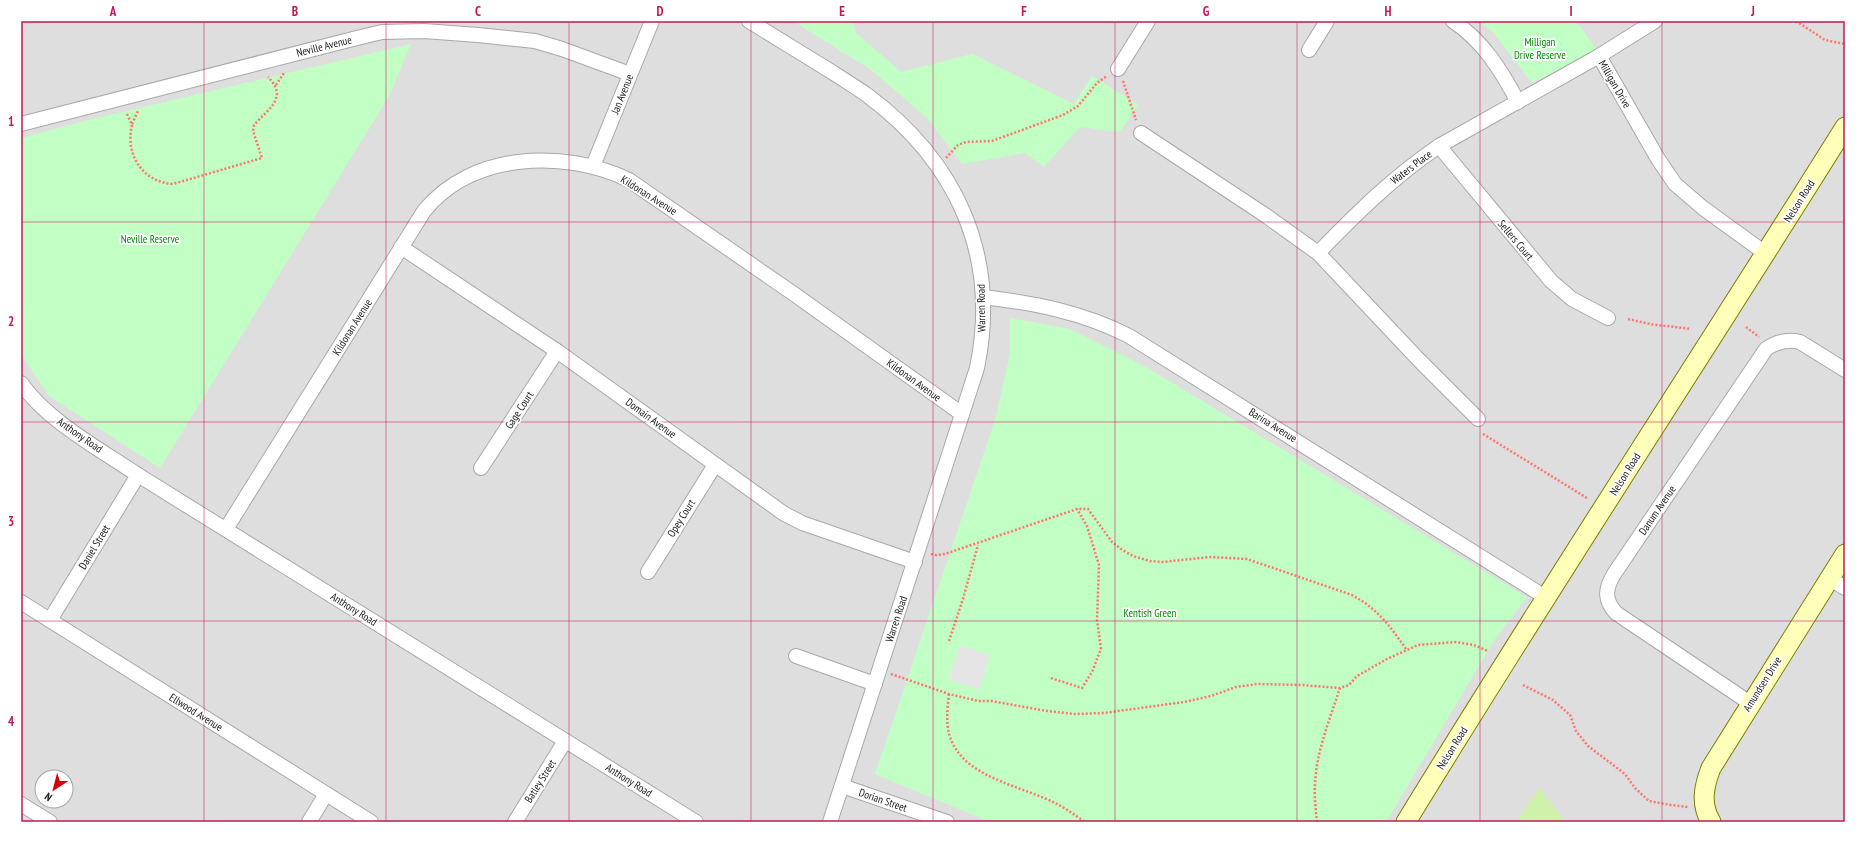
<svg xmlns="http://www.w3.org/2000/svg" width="1866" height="843" viewBox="0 0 1866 843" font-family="'PT Sans Narrow',sans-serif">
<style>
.residential{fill:#dfdede;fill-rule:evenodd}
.grass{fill:#cff1a9}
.park{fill:#c1ffc4}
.parking{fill:#e5e5e5}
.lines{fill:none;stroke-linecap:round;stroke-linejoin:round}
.street-casing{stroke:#a8a8a8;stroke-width:16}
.secondary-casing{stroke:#778000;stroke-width:21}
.path{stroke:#ff756b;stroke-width:2.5;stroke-dasharray:2 2;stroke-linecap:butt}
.street{stroke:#fff;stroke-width:14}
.secondary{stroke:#feffb8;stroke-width:19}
.grid{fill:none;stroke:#c2185b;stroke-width:1;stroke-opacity:0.55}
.labels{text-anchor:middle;stroke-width:3.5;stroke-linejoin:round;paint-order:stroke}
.park-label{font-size:11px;fill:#018807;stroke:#fff}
.street-label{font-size:11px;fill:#212121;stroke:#fff}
.neatline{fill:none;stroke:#c2185b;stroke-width:1.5}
.grid-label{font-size:13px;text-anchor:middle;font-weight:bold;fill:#c2185b}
</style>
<rect width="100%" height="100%" fill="#f2eee7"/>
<path class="residential" d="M21,21H1845V822H21ZM42,777H66V801H42Z"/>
<path class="grass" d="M1539,788L1566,822H1516Z"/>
<g class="park">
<path d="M793,21H852L856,33L901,72L972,54L1074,104L1092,76L1138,105L1120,132L1080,127L1044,167L1025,153L962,164L927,118L870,69Z"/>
<path d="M1477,21H1576L1597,50L1532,83L1493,32Z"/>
<path d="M411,44L389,96L160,468L49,396L21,354V138L92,119Z"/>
<path d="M1010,318L1070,329L1146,367L1527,597L1495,639L1386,822H990L875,774L995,420L1010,354Z"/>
</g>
<path class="parking" d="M960,645L990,655L979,690L948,679Z"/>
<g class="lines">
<defs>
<g id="street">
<path d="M749,21C777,38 804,55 832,72C844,80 856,87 867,95C957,162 1000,256 977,368L830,822"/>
<path d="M1453,21C1483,41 1501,70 1518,102"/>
<path d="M1309,50L1327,21"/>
<path d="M1599,56L1655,21"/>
<path d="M1118,69L1148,21"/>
<path d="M21,124L357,38L382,32L424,31L478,35L535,41L562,49L630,74"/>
<path d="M1141,133L1265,215L1318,253L1418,359L1478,419"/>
<path d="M1439,146L1551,281L1572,299L1608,318"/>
<path d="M593,166L652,21"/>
<path d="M401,247L557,351L783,513L802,523L915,562"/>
<path d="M1318,253C1358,212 1392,178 1439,146L1599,56L1658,159L1675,184L1703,208L1765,253"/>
<path d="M983,297C1034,303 1082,312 1129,336L1545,597"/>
<path d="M21,383C46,420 101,450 138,475L696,822"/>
<path d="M481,468L557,351"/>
<path d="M226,529L424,211C472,152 564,149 629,180L794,294L962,414"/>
<path d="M648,572L715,465"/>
<path d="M1829,578L1845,588"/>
<path d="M21,602L371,822"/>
<path d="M50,620L138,475"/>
<path d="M796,656L875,684"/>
<path d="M1750,703L1616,613C1604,600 1605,589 1614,574L1766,349C1776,342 1788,339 1800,342L1845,370"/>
<path d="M842,786L947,822"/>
<path d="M21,804L50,822"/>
<path d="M309,822L326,794"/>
<path d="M515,822L565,741"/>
</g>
<g id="secondary">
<path d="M1406,822C1549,588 1700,359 1845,127"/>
<path d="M1711,822C1700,804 1704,786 1711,768L1845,554"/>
</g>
</defs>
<use href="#street" class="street-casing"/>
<use href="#secondary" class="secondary-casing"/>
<g class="path">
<path d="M1796,21L1825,40L1845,44"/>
<path d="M1123,81L1136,120"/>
<path d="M276,85L284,73"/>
<path d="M127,114L132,125C125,154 142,182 173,184L262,158L253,131L254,125C268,109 289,98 268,77"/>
<path d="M132,124L138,111"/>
<path d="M946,158L958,145L966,142L992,141L1063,115L1078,106L1097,83L1107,76"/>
<path d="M1628,319L1650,324L1691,329"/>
<path d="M1746,327L1759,337"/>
<path d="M1483,434L1587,498"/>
<path d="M931,554L936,555L945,554L1077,509H1088L1112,542L1121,549L1133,556L1150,561L1162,562L1210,557L1247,559L1352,595C1379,610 1389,625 1406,649"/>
<path d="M949,641L963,599L978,545"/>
<path d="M891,674L949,694L978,701H991L1047,711L1075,714L1104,713L1184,702L1211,696L1236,687L1257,684L1301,685L1340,688L1349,685L1357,676L1387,659L1418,645L1456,642L1474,645L1488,651"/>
<path d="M1051,678L1082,688L1092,672L1101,649L1097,620L1099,565L1087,526L1077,509"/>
<path d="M1523,685L1553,700L1570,715L1576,731L1588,746L1625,774L1635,788L1649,801L1671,805L1688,807"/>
<path d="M949,694C947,711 945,729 953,744C970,779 1025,787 1057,804C1067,809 1076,816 1085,822"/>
<path d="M1317,822C1316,810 1314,797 1315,785C1316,752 1330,719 1340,688"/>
</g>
<use href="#street" class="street"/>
<use href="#secondary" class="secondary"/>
</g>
<path class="grid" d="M204,21V822M386,21V822M569,21V822M751,21V822M933,21V822M1115,21V822M1297,21V822M1480,21V822M1662,21V822M21,222H1845M21,422H1845M21,621H1845"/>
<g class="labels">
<g class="park-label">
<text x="1540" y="46">Milligan<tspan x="1540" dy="13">Drive Reserve</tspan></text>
<text x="150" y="243">Neville Reserve</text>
<text x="1150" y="617">Kentish Green</text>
</g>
<g class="street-label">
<text transform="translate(324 46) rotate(-14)" y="4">Neville Avenue</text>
<text transform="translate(1615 84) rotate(60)" y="4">Milligan Drive</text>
<text transform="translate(622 94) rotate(-68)" y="4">Jan Avenue</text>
<text transform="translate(1411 167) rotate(-37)" y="4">Waters Place</text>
<text transform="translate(649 195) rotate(32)" y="4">Kildonan Avenue</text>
<text transform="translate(1799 201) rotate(-58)" y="4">Nelson Road</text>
<text transform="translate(1516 240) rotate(50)" y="4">Sellers Court</text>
<text transform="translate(981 308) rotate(-91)" y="4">Warren Road</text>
<text transform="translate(352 327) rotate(-58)" y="4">Kildonan Avenue</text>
<text transform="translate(914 380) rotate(36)" y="4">Kildonan Avenue</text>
<text transform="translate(519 410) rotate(-57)" y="4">Gage Court</text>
<text transform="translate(651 418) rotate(36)" y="4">Domain Avenue</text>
<text transform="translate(1273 425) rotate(32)" y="4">Barina Avenue</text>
<text transform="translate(80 435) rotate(35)" y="4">Anthony Road</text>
<text transform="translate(1625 474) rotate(-58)" y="4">Nelson Road</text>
<text transform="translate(1657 510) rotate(-56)" y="4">Danum Avenue</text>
<text transform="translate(681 518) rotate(-58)" y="4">Opey Court</text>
<text transform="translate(94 547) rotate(-59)" y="4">Daniel Street</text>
<text transform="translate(354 609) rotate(32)" y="4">Anthony Road</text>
<text transform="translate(896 619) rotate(-72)" y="4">Warren Road</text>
<text transform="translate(1762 684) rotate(-58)" y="4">Amundsen Drive</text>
<text transform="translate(196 712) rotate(32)" y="4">Ellwood Avenue</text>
<text transform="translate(1452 748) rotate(-58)" y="4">Nelson Road</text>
<text transform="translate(629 780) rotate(32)" y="4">Anthony Road</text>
<text transform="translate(540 781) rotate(-58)" y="4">Batley Street</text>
<text transform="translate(883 800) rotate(19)" y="4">Dorian Street</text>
</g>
</g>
<rect width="1866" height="843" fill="none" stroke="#ffffff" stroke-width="44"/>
<g transform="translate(54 789) rotate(216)"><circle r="19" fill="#ffffff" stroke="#a6a6a6"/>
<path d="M0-3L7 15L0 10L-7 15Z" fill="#d20008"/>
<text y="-6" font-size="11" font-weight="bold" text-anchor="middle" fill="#212121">N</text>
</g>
<rect x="22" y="22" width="1822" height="799" class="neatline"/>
<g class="grid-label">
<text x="113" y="16">A</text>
<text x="295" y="16">B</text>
<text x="478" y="16">C</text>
<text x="660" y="16">D</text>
<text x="842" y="16">E</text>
<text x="1024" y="16">F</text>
<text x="1206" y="16">G</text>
<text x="1388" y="16">H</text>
<text x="1571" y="16">I</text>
<text x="1753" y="16">J</text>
<text x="11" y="126">1</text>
<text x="11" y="326">2</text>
<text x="11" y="526">3</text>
<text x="11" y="726">4</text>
</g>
</svg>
